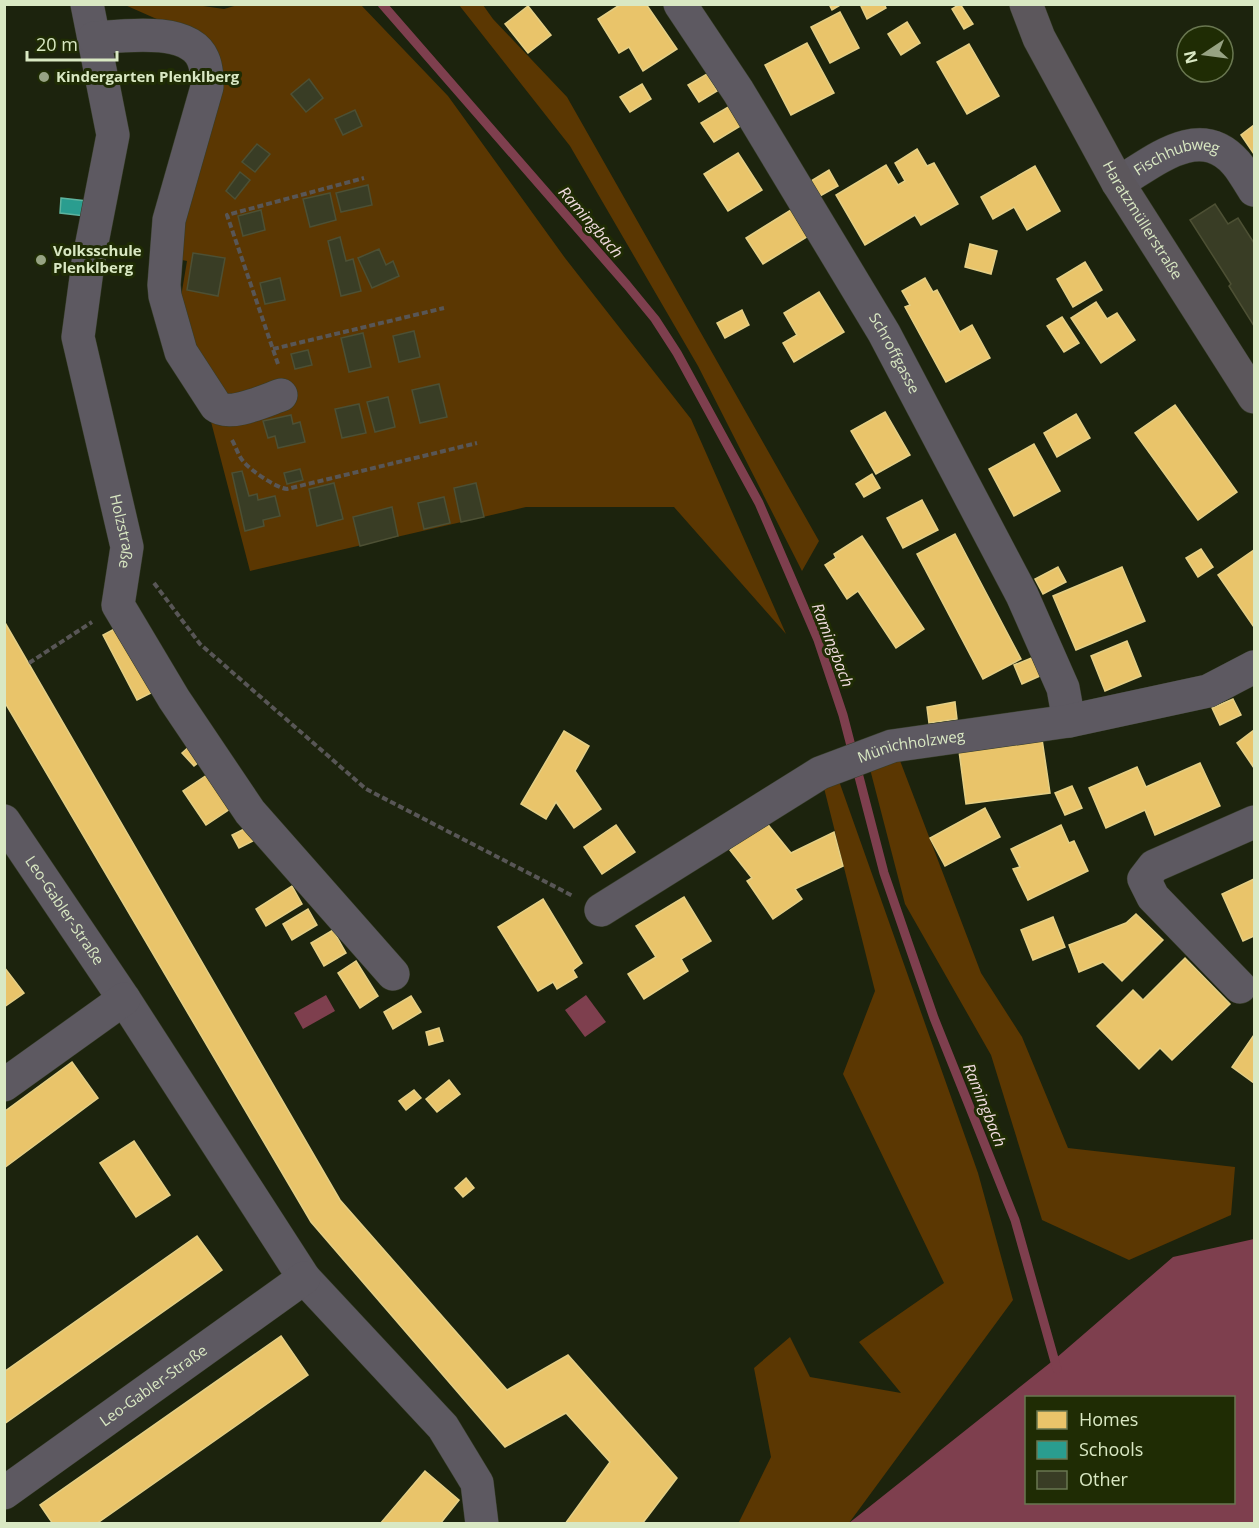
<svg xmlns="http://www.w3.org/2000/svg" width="1259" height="1528" viewBox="0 0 1259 1528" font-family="'Open Sans',sans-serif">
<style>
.green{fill:#5b3702}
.water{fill:#7e3f4e;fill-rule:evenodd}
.homes{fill:#e9c46a;stroke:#e4cf85;stroke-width:1.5}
.schools{fill:#2a9d8f;stroke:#5eb49f;stroke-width:1.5}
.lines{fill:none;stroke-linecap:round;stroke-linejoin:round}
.stream{stroke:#7e3f4e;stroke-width:9}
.building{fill:#393d25;stroke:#4d5034;stroke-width:1.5}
.minor-casing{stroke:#363d28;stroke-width:34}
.major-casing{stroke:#363d28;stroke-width:34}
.path{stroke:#585656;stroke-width:4;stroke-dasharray:6 3;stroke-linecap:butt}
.minor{stroke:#5d5961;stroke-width:33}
.major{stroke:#5c575c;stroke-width:33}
.poi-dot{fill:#97a383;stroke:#1f2c04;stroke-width:2}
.labels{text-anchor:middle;stroke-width:6;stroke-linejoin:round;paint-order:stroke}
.poi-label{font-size:15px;font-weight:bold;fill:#d9e8c3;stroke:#1f2c04;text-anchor:start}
.street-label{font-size:15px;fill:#d9e8c3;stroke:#1f2c04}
.water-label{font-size:16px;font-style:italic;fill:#f1dbdf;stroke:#1f2c04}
</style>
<rect width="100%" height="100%" fill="#1c230d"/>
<g class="green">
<path d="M241,4L361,5L448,96L565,258L691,419L786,634L674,507H526L250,571L180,303L187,261L172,258L216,86L168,24L125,5H196L224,9Z"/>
<path d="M459,5H483L493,19L567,97L819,541L802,571L698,366L570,146Z"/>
<path d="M899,758L981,973L1022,1037L1068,1148L1235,1167L1231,1215L1129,1260L1042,1220L991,1055L905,904L870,769Z"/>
<path d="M839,781L978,1173L1013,1300L849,1523L738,1524L771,1457L754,1368L790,1337L810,1377L901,1393L859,1342L944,1283L843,1074L875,991L824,788Z"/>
</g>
<g class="water">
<path d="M326,995L335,1011L303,1029L294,1013Z"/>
<path d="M586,995L606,1022L585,1037L565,1010Z"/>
<path d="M1254,1239V1523H849L1055,1359L1173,1257ZM1026,1398H1234V1502H1026Z"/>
</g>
<g class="homes">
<path d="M621,4H646L677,49L643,71L629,47L619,53L598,19Z"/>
<path d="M829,4H842L832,10Z"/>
<path d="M860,4H884L886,8L867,19Z"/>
<path d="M960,4L973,24L964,29L952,9Z"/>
<path d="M528,6L551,35L528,53L505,24Z"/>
<path d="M840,12L859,48L830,63L811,27Z"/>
<path d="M907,22L920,43L901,55L888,34Z"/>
<path d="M807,43L834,93L791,115L765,65Z"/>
<path d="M969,44L999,96L967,114L937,62Z"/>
<path d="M707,74L717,91L699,102L688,85Z"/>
<path d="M642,84L651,99L630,112L620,97Z"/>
<path d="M730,106L742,125L714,142L701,123Z"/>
<path d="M1254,125V154L1241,135Z"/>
<path d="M917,149L927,166L934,163L958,204L921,225L915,215L865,245L836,195L886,165L898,185L905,181L895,163Z"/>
<path d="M738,153L762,190L728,211L704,174Z"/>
<path d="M1035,166L1060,211L1027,230L1014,207L993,219L981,197Z"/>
<path d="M829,170L838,186L820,196L811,181Z"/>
<path d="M794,208L810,235L763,264L746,238Z"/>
<path d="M970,244L997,251L991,274L965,267Z"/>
<path d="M1085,262L1102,290L1073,307L1057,279Z"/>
<path d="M925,278L933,292L937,290L960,332L972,325L990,358L946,382L905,307L910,305L902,291Z"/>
<path d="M819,292L844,332L794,362L783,343L797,335L784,313Z"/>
<path d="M1096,302L1107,319L1117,313L1135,340L1101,363L1071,318Z"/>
<path d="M742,310L749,325L725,338L717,323Z"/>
<path d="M1062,317L1079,343L1064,352L1047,326Z"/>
<path d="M1175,405L1237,492L1198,520L1135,433Z"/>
<path d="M885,412L910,455L876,474L851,431Z"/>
<path d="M1076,414L1090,438L1057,457L1044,433Z"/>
<path d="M1034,444L1060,491L1014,516L989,469Z"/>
<path d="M872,474L880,488L864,497L856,484Z"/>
<path d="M922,500L938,530L903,548L887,518Z"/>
<path d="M955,534L1021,659L983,679L917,554Z"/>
<path d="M862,536L924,629L896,648L858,591L847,599L825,565L836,558L834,554Z"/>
<path d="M1201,549L1213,567L1198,577L1186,558Z"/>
<path d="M1254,550V627L1218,575Z"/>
<path d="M1058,567L1066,582L1043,594L1035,579Z"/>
<path d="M1122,567L1145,621L1076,650L1053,596Z"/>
<path d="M4,621L340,1200L507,1390L568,1355L677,1478L642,1524H565L610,1462L566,1413L505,1447L311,1222L4,701Z"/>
<path d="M120,626L153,692L137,700L103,635Z"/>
<path d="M1127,641L1141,676L1105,691L1091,656Z"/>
<path d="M1034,657L1042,675L1022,684L1014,665Z"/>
<path d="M1233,699L1241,715L1220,725L1212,708Z"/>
<path d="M955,702L957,719L929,723L927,707Z"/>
<path d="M1254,730V768L1237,743Z"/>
<path d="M564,731L589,746L575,771L601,809L574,828L556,802L546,819L521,804Z"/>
<path d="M1042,739L1050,793L966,804L959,751Z"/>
<path d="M192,744L204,758L194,766L182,753Z"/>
<path d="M1200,763L1220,806L1155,835L1145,810L1106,828L1089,788L1137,767L1146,787Z"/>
<path d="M210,773L233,807L206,825L183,791Z"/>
<path d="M1072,786L1082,808L1065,815L1055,793Z"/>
<path d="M985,808L1000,837L945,866L930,838Z"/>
<path d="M765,821L791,853L834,832L843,866L795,889L802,899L773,919L747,881L752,878L730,850Z"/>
<path d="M616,825L635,852L602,874L584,847Z"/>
<path d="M1061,825L1069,843L1074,841L1088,871L1028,900L1013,869L1020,867L1011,849Z"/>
<path d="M248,827L255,840L239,848L232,835Z"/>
<path d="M1254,879V936L1243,941L1222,894Z"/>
<path d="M292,886L302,904L266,926L256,909Z"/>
<path d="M684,897L711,941L681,959L688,971L644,999L628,974L656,957L636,926Z"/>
<path d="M543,899L582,963L573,970L577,977L557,989L553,982L538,991L498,927Z"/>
<path d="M308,909L317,925L292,940L283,924Z"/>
<path d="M1136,914L1163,940L1122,981L1103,962L1079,972L1069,945L1126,923Z"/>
<path d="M1053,917L1065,947L1033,960L1021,930Z"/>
<path d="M333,930L346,953L324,966L311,943Z"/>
<path d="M1185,958L1230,1004L1172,1060L1160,1048L1139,1069L1097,1026L1133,990L1143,1000Z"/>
<path d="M356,961L378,996L360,1008L338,973Z"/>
<path d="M4,967L24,993L4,1007Z"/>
<path d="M411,996L421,1012L393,1029L384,1012Z"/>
<path d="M439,1028L443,1041L429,1045L426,1032Z"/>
<path d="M1254,1035V1083L1232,1067Z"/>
<path d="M72,1062L98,1098L4,1168V1112Z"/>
<path d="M449,1080L460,1094L437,1112L426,1099Z"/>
<path d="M414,1090L421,1098L406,1110L399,1101Z"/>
<path d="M134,1141L170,1195L136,1217L100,1163Z"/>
<path d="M466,1178L474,1188L463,1197L455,1188Z"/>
<path d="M197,1236L222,1270L4,1424V1372Z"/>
<path d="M281,1336L308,1375L96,1524H53L40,1505Z"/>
<path d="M425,1471L459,1500L440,1524H380Z"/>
</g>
<path class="schools" d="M61,198L87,201L85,216L60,213Z"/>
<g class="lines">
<path class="stream" d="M382,4L627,285L655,319L677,353L759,503L818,640L843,715L884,873L934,1018L1015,1220L1057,1369"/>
</g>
<g class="building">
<path d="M309,79L323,98L306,112L291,94Z"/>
<path d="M355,110L362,126L343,135L335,119Z"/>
<path d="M257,144L270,154L255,172L242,162Z"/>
<path d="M240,172L250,180L235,199L226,191Z"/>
<path d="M368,185L372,205L341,212L336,193Z"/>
<path d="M330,193L336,220L310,227L303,199Z"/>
<path d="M1215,204L1228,224L1238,218L1254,243V326L1229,286L1231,284L1190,220Z"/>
<path d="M261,210L265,230L243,236L238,216Z"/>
<path d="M340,237L346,261L353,259L361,291L341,296L328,241Z"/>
<path d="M379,249L386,265L393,261L399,276L372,288L358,258Z"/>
<path d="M193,253L225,258L218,296L187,290Z"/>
<path d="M280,278L285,300L265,304L260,283Z"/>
<path d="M414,331L420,357L399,362L393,336Z"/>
<path d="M363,333L371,367L349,372L341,338Z"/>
<path d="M308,350L312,365L295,369L291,354Z"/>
<path d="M439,384L447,417L420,423L412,390Z"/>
<path d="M388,397L395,427L375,432L367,402Z"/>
<path d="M359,404L366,433L342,438L335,409Z"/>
<path d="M291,415L293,424L300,422L305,442L278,448L275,436L268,438L263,421Z"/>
<path d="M300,469L303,480L287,484L284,473Z"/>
<path d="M242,471L249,496L257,494L258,500L275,496L280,516L263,520L264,526L245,531L232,473Z"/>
<path d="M334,483L343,519L317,526L309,489Z"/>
<path d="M476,483L484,517L461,522L454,488Z"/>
<path d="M444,497L450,523L424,529L418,503Z"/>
<path d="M392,507L398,536L360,546L353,517Z"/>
</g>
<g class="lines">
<defs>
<g id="minor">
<path id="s1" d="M87,4L113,135L88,263L78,337L127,547L118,605L174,699L250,812L393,974"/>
<path id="s2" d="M680,4L738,91L884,333L1022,595L1063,688L1069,721"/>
<path d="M94,38C122,36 189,26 203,59C207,68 207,78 207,87L169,220L164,285L165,296L181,352L216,406C230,417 264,401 281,395"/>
<path id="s3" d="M1118,183C1154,162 1199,121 1236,163C1243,171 1248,181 1254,190"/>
<path id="s4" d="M4,821L124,999L304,1278L443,1427L477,1483L482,1524"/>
<path id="s5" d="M601,910L820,773L892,746L1069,721L1208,691L1254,667"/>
<path d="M1240,987L1153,897L1144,879L1154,866L1254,822"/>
<path d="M4,1085L124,999"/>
<path id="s6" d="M4,1493L304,1278"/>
</g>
<g id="major">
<path id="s7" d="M1026,4L1039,38L1118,183L1254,397"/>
</g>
</defs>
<use href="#minor" class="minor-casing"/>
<use href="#major" class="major-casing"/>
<g class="path">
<path d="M273,349L444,308"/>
<path d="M278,364L227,215L364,178"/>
<path d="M232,440C236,447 238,455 243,461C250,470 276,488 287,489L477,443"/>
<path d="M154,583L200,644L366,789L573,896"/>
<path d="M29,663L92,622"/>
</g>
<use href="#minor" class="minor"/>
<use href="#major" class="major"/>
</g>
<g class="poi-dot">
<circle cx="44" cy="77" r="6"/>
<circle cx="41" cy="260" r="6"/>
</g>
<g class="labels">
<g class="poi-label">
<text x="56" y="82">Kindergarten Plenklberg</text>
<text x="53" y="256">Volksschule<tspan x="53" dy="17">Plenklberg</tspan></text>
</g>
<g class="street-label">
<text dy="5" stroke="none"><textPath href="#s3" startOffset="66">Fischhubweg</textPath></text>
<text dy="5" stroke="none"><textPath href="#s7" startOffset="246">Haratzmüllerstraße</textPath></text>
<text dy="5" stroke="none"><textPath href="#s2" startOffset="410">Schroffgasse</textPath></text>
<text dy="5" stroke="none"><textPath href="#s1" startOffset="538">Holzstraße</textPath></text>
<text dy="5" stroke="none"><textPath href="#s5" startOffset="354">Münichholzweg</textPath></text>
<text dy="5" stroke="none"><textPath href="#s4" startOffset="108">Leo-Gabler-Straße</textPath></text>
<text dy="5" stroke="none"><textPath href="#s6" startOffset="184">Leo-Gabler-Straße</textPath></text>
</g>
<g class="water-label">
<text transform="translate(591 222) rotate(49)" y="6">Ramingbach</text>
<text transform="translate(833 645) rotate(69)" y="6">Ramingbach</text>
<text transform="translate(985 1105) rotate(68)" y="6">Ramingbach</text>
</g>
</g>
<rect width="1259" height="1528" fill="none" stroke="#d9e8c3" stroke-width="12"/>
<rect x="1025" y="1396" width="210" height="108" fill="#1f2c04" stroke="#697750" stroke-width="1.5"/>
<rect x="1037" y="1411" width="30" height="18" fill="#e9c46a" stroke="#697750" stroke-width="1.5"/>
<text x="1079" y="1426" font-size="18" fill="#d9e8c3">Homes</text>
<rect x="1037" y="1441" width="30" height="18" fill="#2a9d8f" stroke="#697750" stroke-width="1.5"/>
<text x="1079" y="1456" font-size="18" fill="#d9e8c3">Schools</text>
<rect x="1037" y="1471" width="30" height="18" fill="#393d25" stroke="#697750" stroke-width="1.5"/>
<text x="1079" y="1486" font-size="18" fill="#d9e8c3">Other</text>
<g transform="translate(1205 54) rotate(257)"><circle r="28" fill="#1f2c04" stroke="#697750" stroke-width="1.5"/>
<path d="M0-4.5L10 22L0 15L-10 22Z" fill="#97a383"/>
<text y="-9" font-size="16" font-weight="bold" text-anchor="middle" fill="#d9e8c3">N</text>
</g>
<path d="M27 51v9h90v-9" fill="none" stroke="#d9e8c3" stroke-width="3"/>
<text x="36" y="51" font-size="18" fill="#d9e8c3" stroke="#1f2c04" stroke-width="4.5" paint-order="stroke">20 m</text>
</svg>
